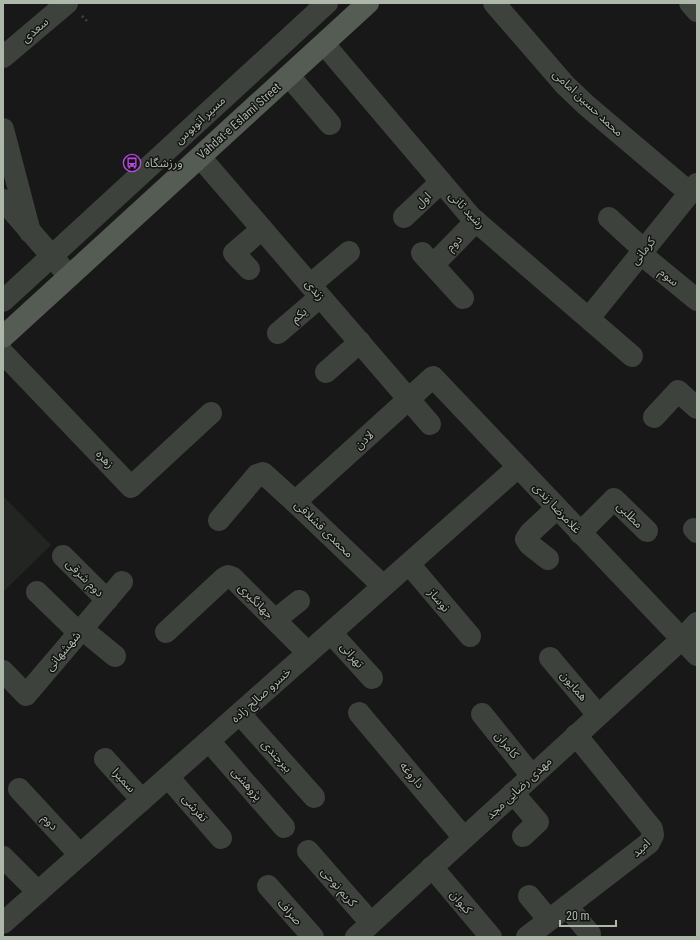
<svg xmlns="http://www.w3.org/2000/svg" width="700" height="940" viewBox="0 0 700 940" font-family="'Roboto Condensed','Noto Sans Arabic',sans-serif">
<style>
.built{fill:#232523}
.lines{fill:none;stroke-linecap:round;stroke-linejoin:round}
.path{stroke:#414640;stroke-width:2.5;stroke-dasharray:2 3;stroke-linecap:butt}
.minor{stroke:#3e423d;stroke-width:22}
.major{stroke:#555c54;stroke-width:22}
.labels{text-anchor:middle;stroke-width:3;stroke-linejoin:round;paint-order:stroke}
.street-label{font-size:12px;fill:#adb7aa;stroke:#121312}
.poi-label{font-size:12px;fill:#adb7aa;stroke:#121312;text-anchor:start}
</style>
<rect width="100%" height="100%" fill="#171817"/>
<path class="built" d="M3,496L51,545L3,592Z"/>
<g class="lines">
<path class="path" d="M82,16L88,22"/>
<g class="minor">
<path d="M494,3L565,85L586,105L690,193"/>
<path d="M690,3L697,11"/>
<path d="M324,44L471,217L632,356"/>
<path d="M3,57L67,3"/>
<path d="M289,76L330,124"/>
<path d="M3,129L30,232"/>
<path d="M200,157L430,424"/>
<path d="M3,200L69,276"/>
<path d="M404,217L441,182"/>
<path d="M609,218L644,250"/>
<path d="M422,253L463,298"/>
<path d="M641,254L697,300"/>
<path d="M433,265L476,221"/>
<path d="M249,269L234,253L262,229"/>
<path d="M310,285L349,252"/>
<path d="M3,301L327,3"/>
<path d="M589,318L697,184"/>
<path d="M278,333L320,297"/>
<path d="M3,353L131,487L211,413"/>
<path d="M326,372L360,342"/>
<path d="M654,417L678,391L697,408"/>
<path d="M295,502L433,377L697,655"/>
<path d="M219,520L257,475L263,473L295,502L383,586"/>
<path d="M694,529L697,532"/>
<path d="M580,533L614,499L647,531"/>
<path d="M63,556L107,600"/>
<path d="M548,559L529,544L526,539L530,533L557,508"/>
<path d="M409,564L470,636"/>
<path d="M37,592L79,633"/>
<path d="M275,620L299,601"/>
<path d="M82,629L115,656"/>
<path d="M166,632L223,579L228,576L233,578L308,653"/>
<path d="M331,633L372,678"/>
<path d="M550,658L598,715"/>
<path d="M3,671L26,695L122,582"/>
<path d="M359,713L464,838"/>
<path d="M240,714L314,797"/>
<path d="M482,714L532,776"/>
<path d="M209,741L284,827"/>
<path d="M105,759L142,800"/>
<path d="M168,777L221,838"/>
<path d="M19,789L80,855"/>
<path d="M513,793L538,822L523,836"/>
<path d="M308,851L371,923"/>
<path d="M3,857L38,892"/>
<path d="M432,867L491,937"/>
<path d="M268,886L313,937"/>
<path d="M529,896L549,920"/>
<path d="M567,906L590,934"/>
<path d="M3,923L518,467"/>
<path d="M356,937L682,639L697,623"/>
<path d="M527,937L649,843L653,835L652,829L576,735"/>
</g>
<path class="major" d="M3,337L368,3"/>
</g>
<defs>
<symbol id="bus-ring" viewBox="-11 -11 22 22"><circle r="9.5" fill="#121312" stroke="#b749de" stroke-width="1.5"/><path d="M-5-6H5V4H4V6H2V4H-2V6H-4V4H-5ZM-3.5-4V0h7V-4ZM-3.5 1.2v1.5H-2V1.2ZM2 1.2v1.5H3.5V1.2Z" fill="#b749de"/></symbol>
</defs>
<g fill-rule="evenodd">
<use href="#bus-ring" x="122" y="153" width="20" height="20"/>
</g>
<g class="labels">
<g class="street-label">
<text transform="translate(35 30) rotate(-41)" y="4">سعدی</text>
<text transform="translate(588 103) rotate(43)" y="4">محمد حسین امامی</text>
<text transform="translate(200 120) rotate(-43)" y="4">مسیر اتوبوس</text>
<text transform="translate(239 121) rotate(-42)" y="4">Vahdat-e Eslami Street</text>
<text transform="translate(423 200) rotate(-43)" y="4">اول</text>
<text transform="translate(467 210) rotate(46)" y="4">رشید ثانی</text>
<text transform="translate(454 243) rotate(-45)" y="4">دوم</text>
<text transform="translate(643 251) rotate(-51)" y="4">کرمانی</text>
<text transform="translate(669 277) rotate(39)" y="4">سوم</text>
<text transform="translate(315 290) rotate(50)" y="4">زندی</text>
<text transform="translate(299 315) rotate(-40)" y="4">یکم</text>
<text transform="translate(364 440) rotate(-42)" y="4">لادن</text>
<text transform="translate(105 459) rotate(46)" y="4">زهره</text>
<text transform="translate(557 508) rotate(47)" y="4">غلامرضا زندی</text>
<text transform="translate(630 515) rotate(45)" y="4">مطلبی</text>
<text transform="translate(324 529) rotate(44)" y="4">محمدی قشلاقی</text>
<text transform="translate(85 578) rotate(45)" y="4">دوم شرقی</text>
<text transform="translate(439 600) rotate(50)" y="4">نوساز</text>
<text transform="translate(256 601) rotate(45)" y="4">جهانگیری</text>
<text transform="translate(63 651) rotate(-50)" y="4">شهشهانی</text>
<text transform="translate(352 655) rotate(49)" y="4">تهرانی</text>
<text transform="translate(574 686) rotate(50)" y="4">همایون</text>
<text transform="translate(261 695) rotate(-42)" y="4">خسرو صالح زاده</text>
<text transform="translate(507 745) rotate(51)" y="4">کامران</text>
<text transform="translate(277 756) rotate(48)" y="4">بیرجندی</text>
<text transform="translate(412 775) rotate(50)" y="4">داروغه</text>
<text transform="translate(124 780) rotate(47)" y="4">سمیرا</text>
<text transform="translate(247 784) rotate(49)" y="4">پژوهشی</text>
<text transform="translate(519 788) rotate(-43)" y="4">مهدی رضایی مجد</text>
<text transform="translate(195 808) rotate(49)" y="4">تفرشی</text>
<text transform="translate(50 822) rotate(47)" y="4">دوم</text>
<text transform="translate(641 848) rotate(-43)" y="4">امید</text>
<text transform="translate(339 887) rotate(49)" y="4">کریم نوحی</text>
<text transform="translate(461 902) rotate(50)" y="4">کیوان</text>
<text transform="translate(290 912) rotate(48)" y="4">صراف</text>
</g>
<g class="poi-label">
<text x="145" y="167">ورزشگاه</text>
</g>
</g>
<rect width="700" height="940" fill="none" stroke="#adb7aa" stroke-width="8"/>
<path d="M560 920v6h56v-6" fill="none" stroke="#adb7aa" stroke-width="2"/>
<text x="566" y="920" font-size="12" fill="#adb7aa" stroke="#121312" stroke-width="3" paint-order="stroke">20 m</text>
</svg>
